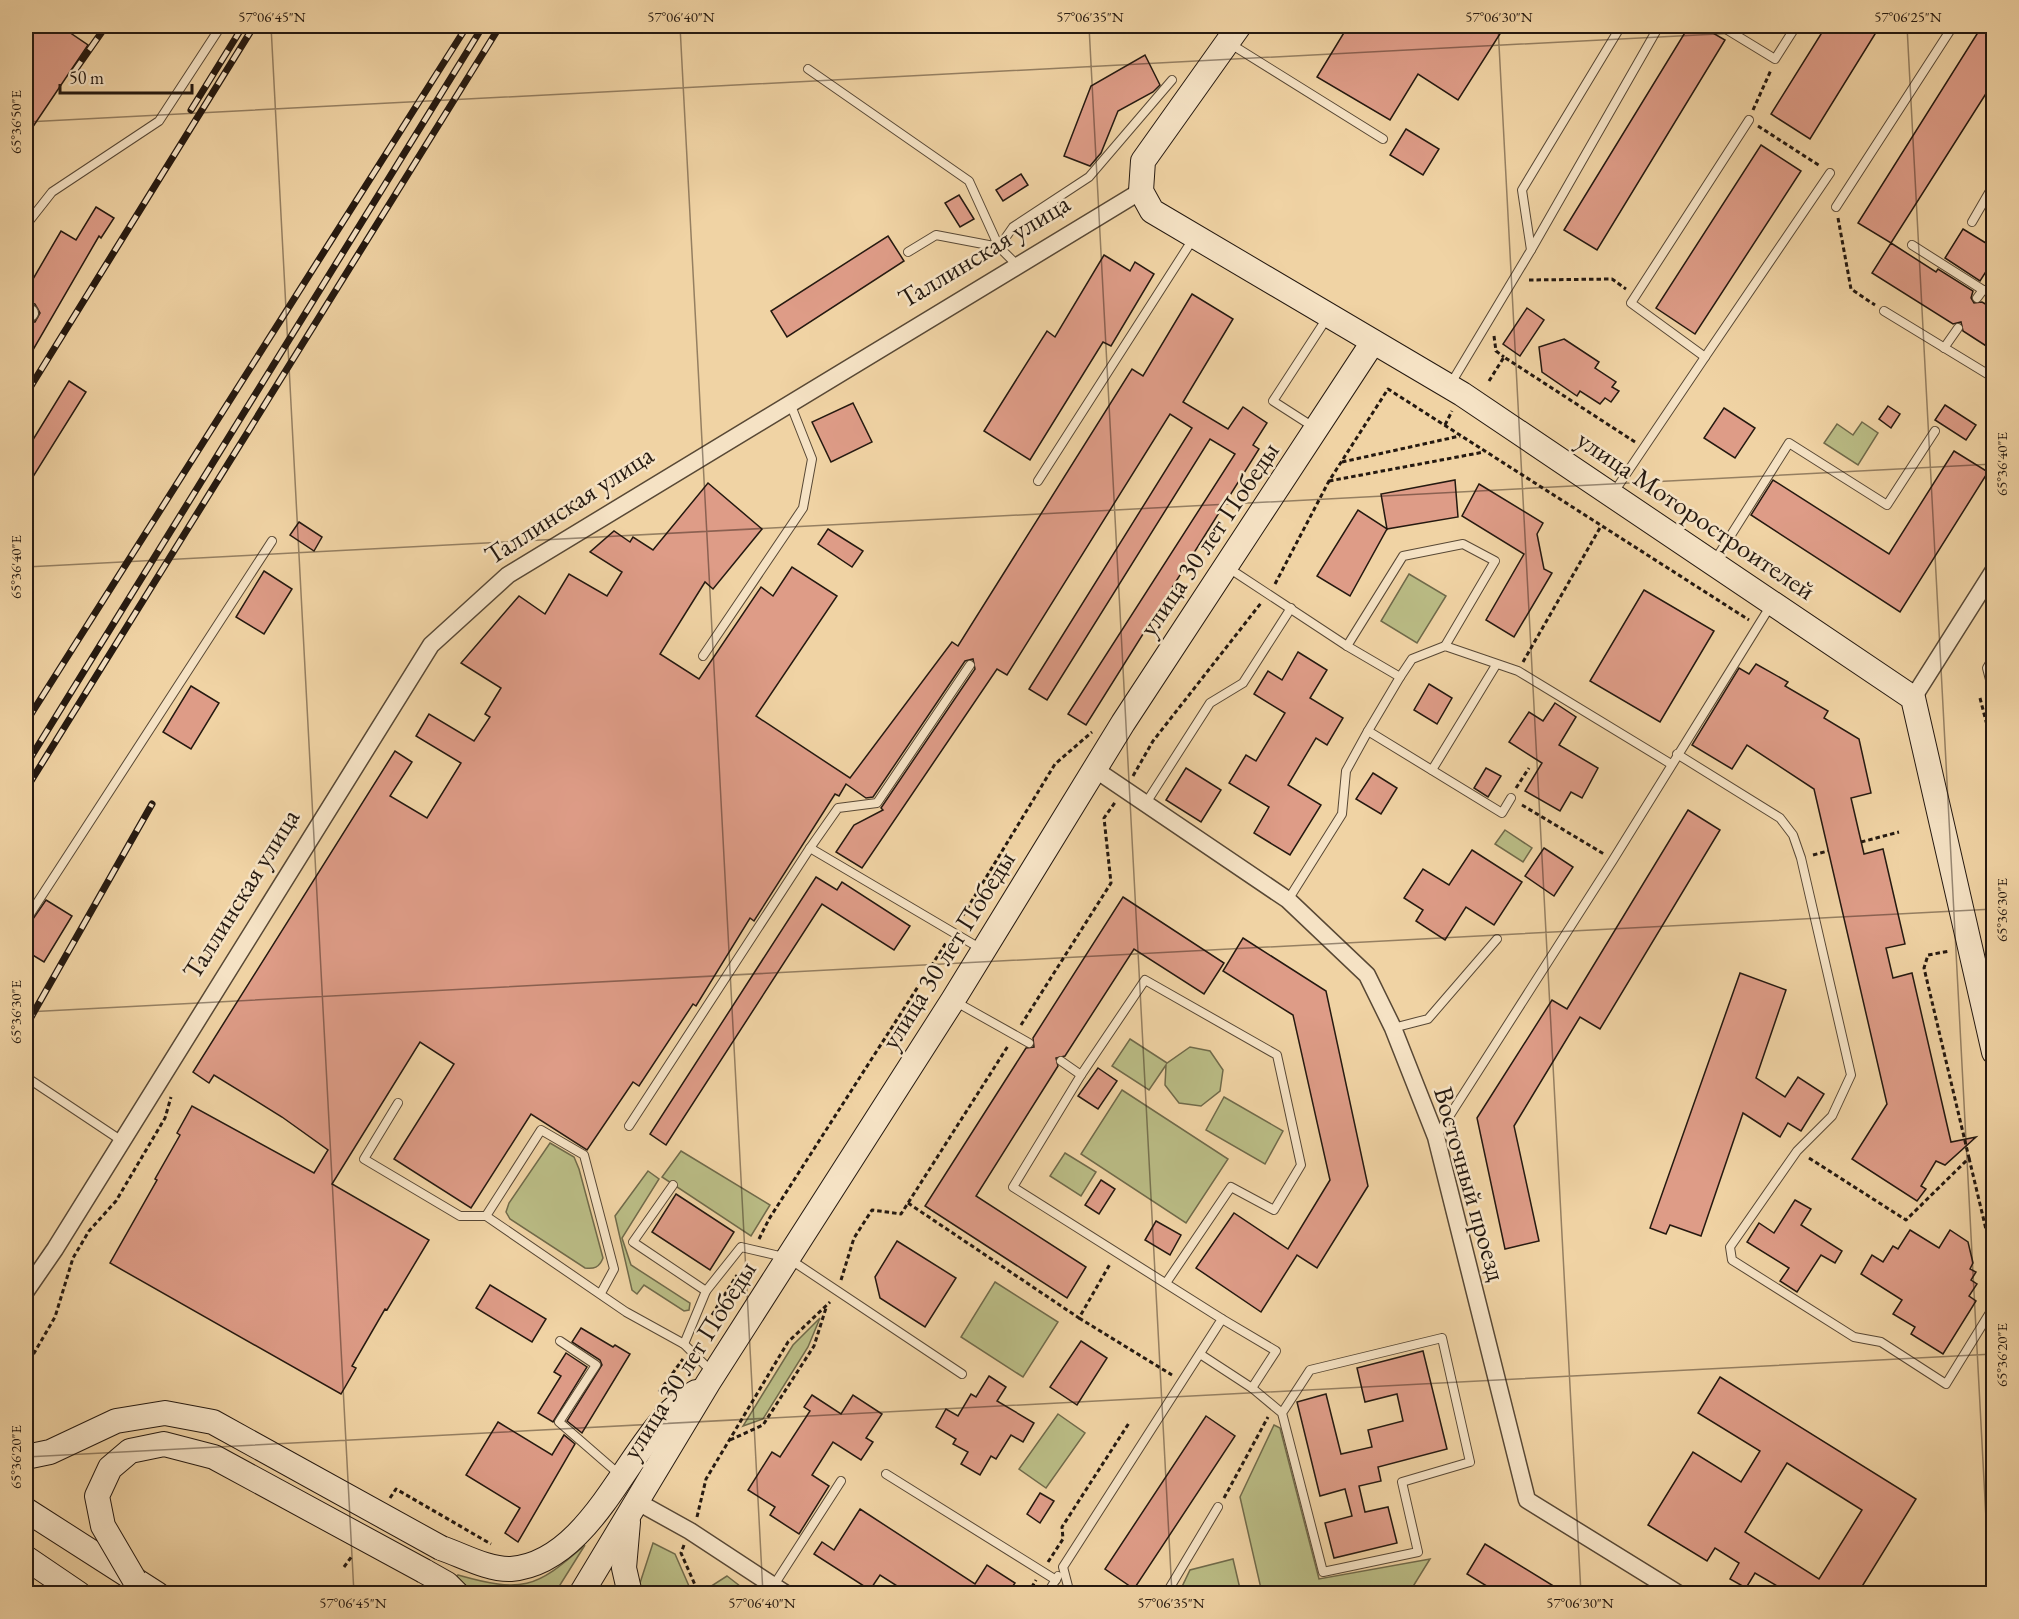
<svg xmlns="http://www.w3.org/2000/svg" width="2019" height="1619" viewBox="0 0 2019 1619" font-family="'EB Garamond',serif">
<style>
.green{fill:#babc85;stroke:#706a4a;stroke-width:1.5}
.building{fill:#de9c87;stroke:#251910;stroke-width:1.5;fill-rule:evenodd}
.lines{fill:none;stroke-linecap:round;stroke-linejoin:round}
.lane-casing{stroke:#584835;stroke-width:10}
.street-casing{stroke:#584835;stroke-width:19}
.secondary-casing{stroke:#251910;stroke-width:26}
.path{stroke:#251910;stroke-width:3;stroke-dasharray:4.5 3;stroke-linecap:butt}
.lane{stroke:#f5e2c4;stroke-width:8}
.street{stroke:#f5e2c4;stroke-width:16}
.secondary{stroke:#f5e2c4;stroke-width:24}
.rail-casing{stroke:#251910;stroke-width:7}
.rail{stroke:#f5e2c4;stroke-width:4.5;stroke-dasharray:14;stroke-linecap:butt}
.secondary-bridge-casing{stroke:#251910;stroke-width:26;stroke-linecap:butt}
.secondary-bridge{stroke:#f5e2c4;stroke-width:24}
.ticks{fill:none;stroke:#251910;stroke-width:1.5;stroke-opacity:0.45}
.labels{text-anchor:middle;stroke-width:5;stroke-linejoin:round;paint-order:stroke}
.street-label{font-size:27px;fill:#251910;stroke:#f5e2c4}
.neatline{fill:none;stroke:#251910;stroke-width:2}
.ticks-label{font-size:15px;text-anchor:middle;fill:#251910}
</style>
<rect width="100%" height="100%" fill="#f0d3a4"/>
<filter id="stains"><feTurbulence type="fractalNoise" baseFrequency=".00333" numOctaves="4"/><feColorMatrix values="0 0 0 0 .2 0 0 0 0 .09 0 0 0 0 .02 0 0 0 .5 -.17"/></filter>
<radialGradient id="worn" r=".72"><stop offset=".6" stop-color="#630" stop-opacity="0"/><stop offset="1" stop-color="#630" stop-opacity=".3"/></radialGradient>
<g class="green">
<path d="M1862,422L1878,433L1858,465L1824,443L1837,424L1853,435Z"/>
<path d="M1409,574L1446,596L1417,643L1381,621Z"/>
<path d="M1505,830L1532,848L1523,862L1495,844Z"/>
<path d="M1130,1039L1167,1063L1190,1047L1210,1051L1223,1070L1220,1091L1201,1106L1179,1103L1165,1085L1166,1065L1149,1090L1112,1066Z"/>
<path d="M1122,1090L1228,1159L1186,1223L1081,1154Z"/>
<path d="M1224,1097L1283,1131L1265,1164L1206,1130Z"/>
<path d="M550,1143L574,1157L579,1169L603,1258C599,1268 594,1269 585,1268L510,1219L506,1212L509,1203Z"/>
<path d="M681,1151L770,1205L751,1236L662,1177Z"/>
<path d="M1065,1153L1096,1172L1081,1196L1050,1176Z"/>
<path d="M648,1171L659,1179L622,1238L631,1265L690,1303L689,1310L684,1311L644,1285L637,1294L632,1290L615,1216Z"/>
<path d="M995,1282L1058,1322L1023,1377L961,1337Z"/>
<path d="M820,1318L808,1347L763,1419L743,1426L793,1345Z"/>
<path d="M1058,1414L1085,1433L1046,1488L1019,1469Z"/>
<path d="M1274,1425L1280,1428L1319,1579L1430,1559L1409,1593H1262L1240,1497Z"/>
<path d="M653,1543L675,1554L692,1593H642L640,1583Z"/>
<path d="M585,1545L555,1593H476L456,1579L458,1575C522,1593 535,1589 585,1545Z"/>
<path d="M1233,1559L1241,1593H1179L1190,1570Z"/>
<path d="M727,1576L749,1593H706L705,1590Z"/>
</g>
<g class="building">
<path d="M26,26H60L88,45L26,137Z"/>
<path d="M1348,26H1505L1458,100L1418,74L1390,120L1317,77Z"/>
<path d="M1689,26H1701L1725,40L1597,250L1564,230Z"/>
<path d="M1826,26H1880L1810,139L1771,114Z"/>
<path d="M1982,26H1994V81L1891,243L1858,223Z"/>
<path d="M1145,55L1160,85L1153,92L1118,111L1101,153L1090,166L1064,156L1091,86Z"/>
<path d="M1406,129L1439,149L1423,175L1390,155Z"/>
<path d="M1761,145L1801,171L1695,334L1656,308Z"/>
<path d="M1021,174L1028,185L1003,201L996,190Z"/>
<path d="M959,195L974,219L960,227L945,203Z"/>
<path d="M96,207L114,218L101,238L99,236L26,362V322H35L40,313L35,304L26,301V291L61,231L76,240Z"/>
<path d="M1963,229L1994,248V259L1980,281L1945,258Z"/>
<path d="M888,236L904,261L787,337L771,311Z"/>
<path d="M1891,243L1936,272L1938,269L1973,291L1971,298L1974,303L1982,302L1994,309V351L1963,331L1961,322L1953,324L1872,273Z"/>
<path d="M1104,255L1130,271L1135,262L1154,274L1111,346L1103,342L1030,460L984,431L1047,331L1055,337Z"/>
<path d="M1192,294L1233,319L1183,402L1228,429L1243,407L1267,423L1253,445L1259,449L1086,725L1068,714L1235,454L1210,439L1047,700L1029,689L1192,428L1170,414L1007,675L997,669L862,868L836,852L854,825L883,810L881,808L975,669L973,659L965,661L873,797L866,798L846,784L839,796L835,794L754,921L750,918L696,1006L693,1004L639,1086L633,1082L587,1150L531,1114L471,1208L394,1159L454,1064L420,1042L332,1184L429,1240L387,1310L385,1309L352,1366L356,1368L341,1394L110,1263L157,1180L155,1179L180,1135L177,1133L192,1106L314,1173L328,1150L282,1117L214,1075L209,1083L193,1072L395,751L412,762L390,796L427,818L461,763L416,736L429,714L474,741L490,717L485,714L501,688L461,663L519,596L545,614L569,574L607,596L622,572L590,552L614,531L630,542L633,537L653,550L708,483L762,529L713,589L705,582L660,654L699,679L761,587L773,596L792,567L837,596L756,716L850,778L952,642L958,646L1132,369L1143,376Z"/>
<path d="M1527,308L1544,320L1520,356L1503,344Z"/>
<path d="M1564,339L1599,362L1595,368L1616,382L1612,387L1619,391L1611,402L1605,398L1600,404L1580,391L1577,396L1542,372L1539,347Z"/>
<path d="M69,381L86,392L26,488V451Z"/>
<path d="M853,403L872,442L831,462L812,422Z"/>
<path d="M1945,405L1976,425L1966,440L1935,420Z"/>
<path d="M1888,406L1900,414L1891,428L1879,419Z"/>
<path d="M1724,408L1755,428L1735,458L1704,438Z"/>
<path d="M1954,451L1988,472L1900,612L1751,515L1773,480L1889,554Z"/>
<path d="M1455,480L1458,517L1387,529L1350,596L1317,576L1358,510L1387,529L1381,494Z"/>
<path d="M1479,484L1543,523L1537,534L1544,569L1552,573L1514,637L1486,620L1524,554L1462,516Z"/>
<path d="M299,522L322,537L314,551L290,535Z"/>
<path d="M828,529L863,551L852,567L818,544Z"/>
<path d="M264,571L292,589L264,634L236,617Z"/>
<path d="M1644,590L1714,631L1660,722L1590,681Z"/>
<path d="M1298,652L1327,670L1310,698L1343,718L1327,745L1316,738L1288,785L1321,805L1290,855L1254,833L1269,807L1229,783L1246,755L1256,761L1285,713L1254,694L1268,671L1282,680Z"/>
<path d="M1756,664L1788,682L1785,686L1828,711L1824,718L1859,739L1871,793L1851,798L1864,854L1883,849L1905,944L1886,948L1893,978L1912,973L1951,1142L1976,1137L1945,1165L1936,1161L1921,1186L1926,1189L1917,1201L1852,1159L1887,1104L1814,789L1747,745L1732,769L1692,745L1739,668L1749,674Z"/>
<path d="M1429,684L1452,698L1437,724L1414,710Z"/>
<path d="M191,686L219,703L191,749L163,732Z"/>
<path d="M1555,703L1576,717L1559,745L1598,768L1582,798L1571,792L1560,811L1525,791L1542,763L1509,742L1529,712L1543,721Z"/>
<path d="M1186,768L1221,790L1201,822L1166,800Z"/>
<path d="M1486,768L1501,776L1488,797L1474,788Z"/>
<path d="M1373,773L1397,788L1381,814L1356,799Z"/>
<path d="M1688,810L1720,830L1600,1029L1580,1017L1514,1126L1539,1241L1505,1249L1477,1118L1552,1000L1567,1009Z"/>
<path d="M1544,848L1573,867L1554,896L1525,876Z"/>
<path d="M1472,850L1522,882L1494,925L1466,907L1445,940L1416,921L1423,910L1404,898L1423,869L1449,885Z"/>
<path d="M816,877L837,890L842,882L910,926L894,950L822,904L666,1145L650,1134Z"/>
<path d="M1123,897L1224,963L1204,994L1134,949L1065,1056L1056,1058L1058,1066L976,1196L1086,1267L1067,1298L925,1206L1026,1048L1034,1047L1033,1038Z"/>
<path d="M46,900L72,916L44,962L26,951V929Z"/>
<path d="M1243,938L1326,991L1368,1186L1317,1268L1297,1255L1261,1312L1196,1268L1234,1213L1288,1249L1330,1180L1293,1015L1223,971Z"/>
<path d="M1740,973L1786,990L1756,1078L1785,1097L1798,1077L1824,1094L1801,1131L1788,1123L1780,1137L1743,1113L1701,1236L1670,1225L1666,1234L1650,1228Z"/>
<path d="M1098,1068L1117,1081L1098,1109L1078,1096Z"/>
<path d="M1101,1180L1115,1189L1099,1214L1085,1205Z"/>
<path d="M676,1194L734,1232L710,1270L652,1232Z"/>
<path d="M1795,1200L1811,1209L1801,1225L1842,1251L1835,1263L1821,1255L1797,1292L1780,1281L1789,1268L1747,1242L1759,1223L1774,1233Z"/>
<path d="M1156,1221L1181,1235L1170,1255L1145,1240Z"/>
<path d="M1910,1230L1939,1248L1950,1230L1968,1242L1973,1263L1970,1269L1976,1272L1971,1280L1977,1284L1969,1296L1976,1301L1943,1354L1911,1334L1915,1327L1893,1314L1902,1300L1861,1274L1872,1255L1883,1262L1893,1246L1898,1249Z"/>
<path d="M897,1241L956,1278L925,1327L880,1298L875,1277Z"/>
<path d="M490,1285L546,1319L532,1342L476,1308Z"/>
<path d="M581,1328L613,1347L615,1345L630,1354L582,1433L567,1421L602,1365L600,1360L572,1342Z"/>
<path d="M1081,1341L1107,1358L1077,1405L1050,1387Z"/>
<path d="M1423,1351L1447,1449L1378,1467L1381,1481L1359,1486L1365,1512L1388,1507L1397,1543L1334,1558L1325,1523L1352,1516L1345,1489L1320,1496L1297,1402L1326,1394L1341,1454L1372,1447L1368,1430L1403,1421L1397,1394L1365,1402L1357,1368Z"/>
<path d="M566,1353L587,1367L553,1422L538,1413L561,1376L554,1372Z"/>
<path d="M989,1376L1006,1387L997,1401L1034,1423L1023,1442L1011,1435L996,1459L991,1456L980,1475L961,1464L968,1452L953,1444L956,1439L936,1427L946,1409L958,1416L971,1394L976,1397Z"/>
<path d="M1720,1377L1916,1499L1858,1593H1789L1755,1573L1746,1588L1730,1579L1739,1563L1715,1548L1707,1561L1648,1525L1693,1452L1741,1482L1760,1451L1698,1413ZM1787,1463L1862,1510L1819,1579L1745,1532Z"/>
<path d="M812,1395L841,1414L853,1395L882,1414L866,1438L873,1442L861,1460L833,1442L812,1475L829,1486L799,1534L770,1515L775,1507L748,1490L772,1452L780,1457L810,1411L804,1407Z"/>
<path d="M1206,1416L1235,1436L1134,1589L1105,1569Z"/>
<path d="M498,1422L552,1455L564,1435L575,1444L518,1542L505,1533L520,1508L466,1475Z"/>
<path d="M1040,1493L1054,1501L1040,1523L1027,1514Z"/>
<path d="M860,1509L975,1584L987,1565L1015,1583L1008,1593H908L880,1575L870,1590L814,1554L822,1542L834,1550Z"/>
<path d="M1485,1544L1565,1593H1498L1467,1574Z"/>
</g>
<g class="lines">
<defs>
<g id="lane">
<path d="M1721,26L1775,59L1796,26"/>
<path d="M1229,43L1383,139"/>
<path d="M808,69L969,181L999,247"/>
<path d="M1836,207L1953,26"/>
<path d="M1972,222L1994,184"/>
<path d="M26,225L52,192L159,121L221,26"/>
<path d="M1912,245L1983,290"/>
<path d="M999,247L1013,227L1089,177L1172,80"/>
<path d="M1531,250L1659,26"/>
<path d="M908,252L936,235L999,247L1018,266"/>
<path d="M1977,298L1983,290L1994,292"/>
<path d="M1884,311L1994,378"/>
<path d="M1944,348L1958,328"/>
<path d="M1705,357L1830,173"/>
<path d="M1450,385L1531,250L1522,190L1621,26"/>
<path d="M1315,428L1273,401L1327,318"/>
<path d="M1038,481L1193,239"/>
<path d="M1612,495L1705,357L1631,303L1749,120"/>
<path d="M1714,562L1789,443L1887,505L1935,431"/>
<path d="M1227,567L1347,646L1400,677L1412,659L1445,646L1518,671L1671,764"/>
<path d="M1347,646L1403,556L1463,544L1495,561L1445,646"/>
<path d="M703,656L803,508L812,459L790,403"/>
<path d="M1994,656L1987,668L1994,695"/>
<path d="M970,665L877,803L838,808L810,848L983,950"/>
<path d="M1400,677L1368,731L1502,813L1511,798"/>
<path d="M1677,754L1780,818L1793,835L1801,858L1851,1075L1832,1116L1797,1151L1730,1247L1732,1260L1854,1337L1881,1342L1946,1384L1994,1306"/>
<path d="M1432,770L1496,665"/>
<path d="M1146,803L1210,703L1243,683L1291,608"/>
<path d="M1288,900L1342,814L1346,771L1368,731"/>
<path d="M26,920L272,541"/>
<path d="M1977,975L1994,971"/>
<path d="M956,1002L1029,1043"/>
<path d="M1393,1028L1428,1019L1497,939"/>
<path d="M1061,1061L1081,1075"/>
<path d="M26,1077L122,1141"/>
<path d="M398,1103L364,1159L460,1216H486"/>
<path d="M629,1126L810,848"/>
<path d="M1436,1137L1613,860L1771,605"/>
<path d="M673,1185L633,1242L706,1291"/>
<path d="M601,1293L614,1269L584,1155L541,1130L486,1216L626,1312L684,1344L712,1372"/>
<path d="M560,1341L596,1365L559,1422L620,1475"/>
<path d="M684,1344L706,1291L741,1247L788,1258L962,1374"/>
<path d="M1200,1354L1252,1388L1276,1351L1222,1319"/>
<path d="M1252,1388L1282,1413L1323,1572L1418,1552L1402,1482L1470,1462L1442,1338L1310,1370L1282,1413"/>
<path d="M886,1474L1056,1580"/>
<path d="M774,1585L841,1481"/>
<path d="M1475,1592L1478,1594"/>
<path d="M1047,1594L1058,1576"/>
<path d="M1070,1594L1063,1567L1222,1319L1013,1187L1081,1075L1145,980L1277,1055L1301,1165L1274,1210L1231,1187L1166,1283"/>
<path d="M1170,1594L1169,1589L1218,1507"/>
</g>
<g id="street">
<path d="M26,311L30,313"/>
<path d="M1913,698L1994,570"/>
<path d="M1096,770L1288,900L1367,975L1393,1028L1436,1137L1527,1500L1679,1594"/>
<path d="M26,1291L55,1249L431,645L508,575L1141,191"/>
<path d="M636,1501L690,1531L786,1594"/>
</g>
<g id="secondary">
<path d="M1239,26L1143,161L1141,191L1152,211L1462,394L1913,698L1994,1052"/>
<path d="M26,1510L157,1594"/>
<path d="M628,1522L624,1568L630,1594"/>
<path d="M441,1548C462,1555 488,1570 511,1569C585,1563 622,1463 667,1415C675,1406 687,1399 696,1392"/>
<path d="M26,1558L79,1594"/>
<path d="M424,1571L447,1584L457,1594"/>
<path d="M581,1594L708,1383L953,1000L1123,723L1373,342"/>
</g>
</defs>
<use href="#lane" class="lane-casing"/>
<use href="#street" class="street-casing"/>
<use href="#secondary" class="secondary-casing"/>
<g class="path">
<path d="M1753,110L1771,70"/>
<path d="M1758,126L1820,166"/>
<path d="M1838,218L1851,289L1875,305"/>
<path d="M1529,280L1612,279L1626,289"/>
<path d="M1494,336L1496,351L1504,357"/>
<path d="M1489,381L1504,357L1635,442"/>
<path d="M1445,425L1452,411"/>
<path d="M1342,462L1460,436"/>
<path d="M1329,481L1484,452"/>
<path d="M1275,584L1329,481L1388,389L1749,620"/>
<path d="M1988,645L1994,637"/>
<path d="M1523,662L1601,526"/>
<path d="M1980,698L1994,752"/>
<path d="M1133,776L1153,741L1261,603"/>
<path d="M1516,788L1529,768"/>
<path d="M1522,805L1604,854"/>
<path d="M1861,842L1899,832"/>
<path d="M1813,855L1828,851"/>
<path d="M959,922L1055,764L1092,732"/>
<path d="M1021,1025L1111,883L1104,818L1116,801"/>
<path d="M1809,1158L1906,1220L1969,1158L1924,968L1928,955L1950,951"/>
<path d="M1969,1158L1994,1263"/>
<path d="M908,1203L1079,1318L1110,1264"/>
<path d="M759,1239L769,1219L946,943"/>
<path d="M841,1280L854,1238L872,1210L901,1214L1008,1046"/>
<path d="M712,1315L737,1275"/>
<path d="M1079,1318L1172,1375"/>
<path d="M26,1367L55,1317L73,1258L89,1231L116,1201L165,1118L171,1097"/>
<path d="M659,1392L683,1359"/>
<path d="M730,1440L763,1425L814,1346L826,1308"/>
<path d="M390,1498L396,1489L491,1544"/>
<path d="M1224,1498L1268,1417"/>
<path d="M697,1517L706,1479L788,1342L830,1302"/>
<path d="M684,1545L681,1553L699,1594"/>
<path d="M1048,1562L1063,1539L1062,1527L1129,1423"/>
<path d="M344,1567L352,1556"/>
<path d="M1028,1594L1036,1580"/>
</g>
<use href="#lane" class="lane"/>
<use href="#street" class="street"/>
<use href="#secondary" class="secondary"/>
<defs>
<g id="rail">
<path d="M73,73L106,26"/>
<path d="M191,110L243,26"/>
<path d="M26,394L254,26"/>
<path d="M26,722L467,26"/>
<path d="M26,765L483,26"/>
<path d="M26,789L500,26"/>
<path d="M26,1026L152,804"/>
</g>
</defs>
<use href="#rail" class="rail-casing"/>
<use href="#rail" class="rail"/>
<defs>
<g id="secondary-bridge">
<path d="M26,1457L50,1452L116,1421L165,1413L213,1422L441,1548"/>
<path d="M134,1579L103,1526L97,1496L110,1468L130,1451L164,1444L214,1457L424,1571"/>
</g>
</defs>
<use href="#secondary-bridge" class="secondary-bridge-casing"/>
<use href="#secondary-bridge" class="secondary-bridge"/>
</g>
<path class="ticks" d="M271,26L354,1594M680,26L763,1594M1089,26L1172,1594M1498,26L1581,1594M1907,26L1990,1594M26,122L1869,26M26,567L1994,464M26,1012L1994,909M26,1457L1994,1354"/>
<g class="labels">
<g class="street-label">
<text transform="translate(984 251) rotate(-31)" y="9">Таллинская улица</text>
<text transform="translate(569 505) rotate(-33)" y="9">Таллинская улица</text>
<text transform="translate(1696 515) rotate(34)" y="9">улица Моторостроителей</text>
<text transform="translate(1209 539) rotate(-56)" y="9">улица 30 лет Победы</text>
<text transform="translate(241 894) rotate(-58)" y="9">Таллинская улица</text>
<text transform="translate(948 950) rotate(-58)" y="9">улица 30 лет Победы</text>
<text transform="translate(1470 1184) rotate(74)" y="9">Восточный проезд</text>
<text transform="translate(689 1360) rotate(-58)" y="9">улица 30 лет Победы</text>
</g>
</g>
<rect width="2019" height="1619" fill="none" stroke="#f0d3a4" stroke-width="66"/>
<path d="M60 84v9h132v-9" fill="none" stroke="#251910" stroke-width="3"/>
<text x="69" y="84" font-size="18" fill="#251910" stroke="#f5e2c4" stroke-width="4.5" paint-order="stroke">50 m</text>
<rect x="33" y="33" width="1953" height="1553" class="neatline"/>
<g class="ticks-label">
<text x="272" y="22">57°06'45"N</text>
<text x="681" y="22">57°06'40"N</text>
<text x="1090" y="22">57°06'35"N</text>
<text x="1499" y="22">57°06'30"N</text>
<text x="1908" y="22">57°06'25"N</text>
<text transform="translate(16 122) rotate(-90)" y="5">65°36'50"E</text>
<text transform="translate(2002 464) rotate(-90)" y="5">65°36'40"E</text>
<text transform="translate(16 567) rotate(-90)" y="5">65°36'40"E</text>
<text transform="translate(2002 910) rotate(-90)" y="5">65°36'30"E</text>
<text transform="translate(16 1012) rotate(-90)" y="5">65°36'30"E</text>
<text transform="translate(2002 1355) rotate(-90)" y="5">65°36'20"E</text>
<text transform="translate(16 1457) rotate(-90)" y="5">65°36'20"E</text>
<text x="353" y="1608">57°06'45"N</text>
<text x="762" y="1608">57°06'40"N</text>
<text x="1171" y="1608">57°06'35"N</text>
<text x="1580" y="1608">57°06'30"N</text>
</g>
<rect width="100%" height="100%" filter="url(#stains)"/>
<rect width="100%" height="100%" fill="url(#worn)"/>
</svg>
